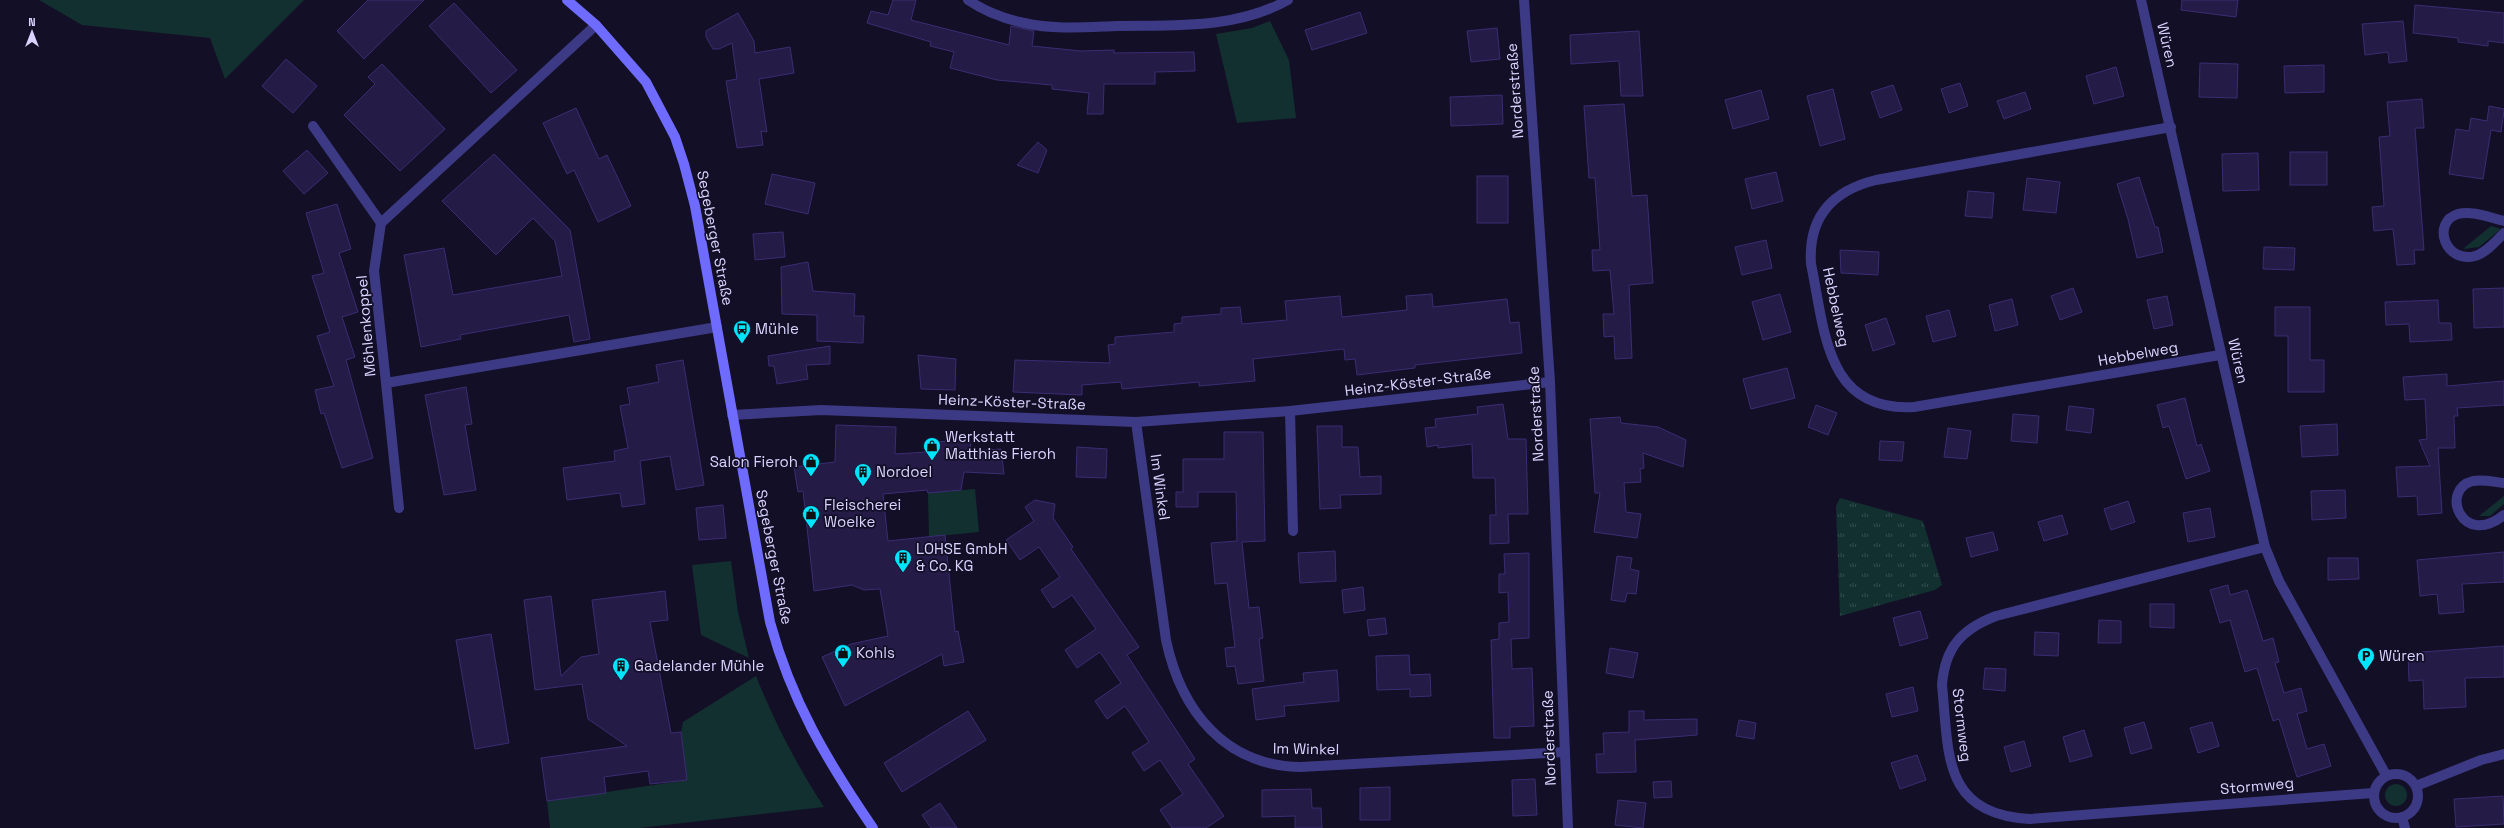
<svg xmlns="http://www.w3.org/2000/svg" width="2504" height="828" viewBox="0 0 2504 828" font-family="'Space Grotesk',sans-serif">
<style>
.green{fill:#12302f}
.park{fill:url(#park-tufts)}
.building{fill:#241b47;stroke:#3b2d73}
.lines{fill:none;stroke-linecap:round;stroke-linejoin:round}
.street{stroke:#3d3a85;stroke-width:10}
.secondary{stroke:#6f6bff;stroke-width:10}
.labels{text-anchor:middle;stroke-width:3.5;stroke-linejoin:round;paint-order:stroke}
.street-label{font-size:15px;fill:#d9d4ff;stroke:#130f26}
.poi-label{font-size:15px;fill:#d9d4ff;stroke:#130f26;text-anchor:start}
</style>
<defs>
<pattern id="park-tufts" width="24" height="20" patternUnits="userSpaceOnUse"><rect width="24" height="20" fill="#12302f"/><path d="M3 7l-1-3M5 7V3M7 7l1-3M15 17l-1-3M17 17v-4M19 17l1-3" fill="none" stroke="#344d4e"/></pattern>
</defs>
<rect width="100%" height="100%" fill="#130f26"/>
<g class="green">
<path d="M39,0H304L225,79L210,38L82,25Z"/>
<path d="M1270,21L1289,60L1296,118L1237,123L1216,34L1252,28Z"/>
<path d="M2491,226L2501,229L2479,247L2463,249Z"/>
<path d="M975,489L979,532L929,537L928,493Z"/>
<path d="M2504,496V504L2490,516H2479Z"/>
<path d="M731,561L738,612L749,658L701,635L692,565Z"/>
<path d="M756,676C775,723 796,764 824,807L639,828H550L547,801L687,780L681,732L683,722Z"/>
<circle cx="2396" cy="795" r="11"/>
</g>
<path class="park" d="M1840,498L1923,521L1942,585L1935,590L1840,616L1836,506Z"/>
<g class="building">
<path d="M368,0H424L364,59L337,31Z"/>
<path d="M893,0H916L911,20L1009,45L1011,26L1034,31L1032,46L1081,51L1114,50V53L1194,52L1195,71L1155,72V84H1104L1103,114H1087L1089,93L1052,89V85L997,80L950,68L954,52L930,46L931,42L867,23L871,11L888,15Z"/>
<path d="M2182,0H2238L2236,17L2181,10Z"/>
<path d="M454,3L517,70L491,93L429,26Z"/>
<path d="M2415,5L2504,13V43L2488,41V46L2458,42V38L2413,33Z"/>
<path d="M1360,12L1367,33L1312,50L1305,30Z"/>
<path d="M738,13L754,41L755,53L790,47L794,73L759,79L767,132L761,131L763,145L737,148L726,81L737,79L732,43L719,49H713L706,37V31Z"/>
<path d="M2403,21L2407,61L2389,63L2388,52L2365,55L2362,24Z"/>
<path d="M1497,28L1500,59L1471,62L1467,31Z"/>
<path d="M1639,31L1643,96H1621L1619,61L1571,64L1570,35Z"/>
<path d="M286,59L317,86L293,113L262,86Z"/>
<path d="M2200,63L2238,64L2237,98L2199,97Z"/>
<path d="M382,64L445,129L400,171L344,115L375,84L368,77Z"/>
<path d="M2324,65V92L2285,93L2284,66Z"/>
<path d="M2116,67L2124,96L2094,104L2086,76Z"/>
<path d="M1960,83L1968,106L1949,113L1941,89Z"/>
<path d="M1893,85L1902,110L1880,118L1871,92Z"/>
<path d="M1833,89L1845,139L1820,146L1807,96Z"/>
<path d="M1761,90L1769,119L1733,129L1725,100Z"/>
<path d="M2025,92L2031,109L2004,119L1997,101Z"/>
<path d="M1502,95L1503,124L1451,126L1450,97Z"/>
<path d="M2422,99L2424,128H2415L2424,250H2414L2415,264L2397,265L2393,229L2374,231L2372,207L2384,206L2379,137L2390,136L2387,102Z"/>
<path d="M1624,104L1632,196L1647,195L1653,283L1629,285L1632,358L1615,359L1614,336L1604,337L1603,314H1614L1610,270L1593,271L1592,250H1600L1595,178H1589L1584,106Z"/>
<path d="M2489,106L2504,109V111L2501,132L2491,130L2483,179L2449,174L2456,129L2469,131L2471,118L2487,121Z"/>
<path d="M576,108L599,159L607,155L631,206L598,222L574,170L567,174L543,123Z"/>
<path d="M1038,142L1047,150L1038,173L1017,165Z"/>
<path d="M307,150L328,173L304,194L283,171Z"/>
<rect x="2290" y="152" width="37" height="33"/>
<path d="M2258,153L2259,190L2223,191L2222,154Z"/>
<path d="M494,154L570,230L590,339L574,342L569,315L460,335L461,339L421,347L404,255L444,248L453,295L562,276L555,241L533,218L496,255L442,201Z"/>
<path d="M1776,172L1783,201L1752,209L1745,179Z"/>
<path d="M772,174L815,183L808,214L765,204Z"/>
<rect x="1477" y="176" width="31" height="47"/>
<path d="M2139,177L2155,227H2158L2163,252L2137,258L2128,219L2117,184Z"/>
<path d="M2027,178L2060,182L2056,213L2023,210Z"/>
<path d="M1968,191L1994,193L1992,218L1965,216Z"/>
<path d="M337,204L351,249L339,253L358,312L342,317L355,357L346,360L373,458L342,468L324,413L321,414L315,390L334,386L317,336L330,332L312,276L324,273L306,213Z"/>
<path d="M783,232L785,257L755,260L753,234Z"/>
<path d="M1766,240L1772,268L1742,275L1735,247Z"/>
<path d="M2264,247L2295,248L2294,270L2263,269Z"/>
<path d="M1840,250L1879,252L1878,275L1841,273Z"/>
<path d="M808,262L813,291L855,294L854,316H864L863,343L817,341V315L782,314L781,267Z"/>
<path d="M2073,288L2082,312L2060,320L2051,296Z"/>
<path d="M2504,288V327L2474,328L2473,289Z"/>
<path d="M1432,294L1433,307L1507,299L1510,323L1519,322L1522,353L1415,365V368L1357,375L1355,359L1345,360L1344,349L1253,359L1255,381L1199,386V382L1122,389L1121,382L1082,385V395L1013,392L1015,360L1110,363L1108,345L1115,344V337L1174,332V324L1182,323V317L1221,314V308L1240,307L1242,324L1287,320L1285,301L1340,296L1342,317L1407,310L1406,296Z"/>
<path d="M1780,294L1791,332L1763,340L1752,302Z"/>
<path d="M2167,296L2173,325L2154,329L2147,300Z"/>
<path d="M2012,299L2018,325L1995,331L1989,305Z"/>
<path d="M2438,300L2439,323H2451L2452,340L2410,342L2409,324L2386,325L2385,302Z"/>
<path d="M2275,307H2310V360H2324V392H2288V336H2275Z"/>
<path d="M1949,310L1956,336L1933,342L1926,316Z"/>
<path d="M1886,318L1895,344L1873,351L1865,325Z"/>
<path d="M830,346V364L806,365L808,379L777,384L774,366H769L768,356Z"/>
<path d="M918,355L956,359L955,390L921,389Z"/>
<path d="M683,360L704,485L676,490L670,456L640,461L645,504L622,507L620,493L567,500L563,468L615,461L614,451L628,448L620,406L630,404L627,388L659,382L656,365Z"/>
<path d="M1787,368L1795,398L1751,409L1743,379Z"/>
<path d="M2447,374V386L2504,381V405L2457,408L2458,416H2454L2455,448H2438L2442,513L2418,515L2417,496L2398,497L2396,467L2430,466L2419,440L2427,439L2425,399L2405,400L2403,377Z"/>
<path d="M466,387L472,424L465,425L476,490L444,495L425,395Z"/>
<path d="M2185,398L2197,446L2201,444L2210,471L2186,479L2169,426L2163,428L2157,405Z"/>
<path d="M1503,404L1508,439H1526L1528,514H1508L1509,543L1490,544V515H1496L1495,478H1473L1472,444L1438,448V445L1427,447L1425,428L1436,427L1435,419L1478,414L1477,407Z"/>
<path d="M1816,405L1837,413L1828,435L1808,427Z"/>
<path d="M2069,406L2094,409L2091,433L2066,430Z"/>
<path d="M2013,414L2039,416L2037,443L2011,441Z"/>
<path d="M1620,417L1621,423L1658,427L1686,440L1683,467L1643,453L1644,468L1640,469L1641,482L1624,483L1626,512L1641,514L1637,538L1594,532L1600,493H1595L1590,419Z"/>
<path d="M2337,424L2338,455L2302,457L2300,426Z"/>
<path d="M836,425L896,427L895,454L927,452L926,443L970,439L971,451L1001,449L1004,474L964,472L961,490L928,493L927,490L883,494L888,541L945,535L955,632L958,631L964,662L944,666L942,654L845,706L822,657L851,644L888,636L880,589L864,590L852,585L814,591L803,491L798,492L794,467L835,462Z"/>
<path d="M1317,426H1342V447H1358L1360,477L1381,476V494L1340,495L1341,508L1320,509Z"/>
<path d="M1948,428L1971,431L1967,459L1944,457Z"/>
<path d="M1224,432H1263L1265,541L1242,542L1249,608L1259,607L1263,638L1259,639L1264,681L1238,684L1235,666L1227,667L1225,648L1235,647L1227,583L1215,584L1211,543L1237,541L1236,492H1198V507H1176V492H1183V459H1224Z"/>
<path d="M1880,441L1904,442L1902,461L1879,460Z"/>
<path d="M1077,447L1107,449L1106,478L1076,477Z"/>
<path d="M2345,490L2346,518L2312,520L2311,491Z"/>
<path d="M1035,500L1055,504L1053,518L1073,547L1071,549L1139,647L1127,655L1195,759L1188,764L1224,816L1206,828H1172L1160,810L1183,794L1160,760L1144,771L1132,753L1149,742L1125,706L1107,719L1095,701L1121,683L1100,652L1077,668L1065,650L1096,629L1072,595L1053,608L1041,590L1060,577L1039,547L1020,560L1006,540L1034,521L1025,507Z"/>
<path d="M2128,501L2135,522L2111,530L2104,509Z"/>
<path d="M723,505L726,538L699,540L696,508Z"/>
<path d="M2210,508L2215,537L2188,542L2183,513Z"/>
<path d="M2062,515L2068,534L2044,541L2038,522Z"/>
<path d="M1993,532L1998,550L1971,557L1966,538Z"/>
<path d="M1335,551L1336,581L1300,583L1298,553Z"/>
<path d="M2504,552V582L2462,584L2464,612L2439,614L2437,594L2420,596L2417,560Z"/>
<path d="M1529,553V638L1511,639L1512,669L1532,668L1534,726L1510,727V738H1494L1491,640L1499,639V623L1509,622L1508,592L1499,593V574H1505L1504,554Z"/>
<path d="M1617,556L1632,558L1630,569L1639,571L1636,594L1627,593L1625,602L1611,600Z"/>
<path d="M2328,558H2358L2359,579L2328,580Z"/>
<path d="M2228,585L2230,595L2247,590L2263,641L2273,638L2279,662L2275,663L2284,693L2301,688L2307,711L2297,714L2307,749L2324,744L2331,766L2297,777L2279,719L2273,721L2257,668L2245,672L2230,620L2220,623L2210,590Z"/>
<path d="M1363,587L1365,610L1344,613L1342,590Z"/>
<path d="M665,591L668,620L650,622L671,733L681,732L687,780L650,784L648,771L604,777L606,793L547,801L541,758L627,746L588,719L582,684L535,690L524,600L551,596L561,676L581,657L599,654L592,600Z"/>
<path d="M2150,604H2174V628L2150,627Z"/>
<path d="M1920,611L1928,638L1900,646L1893,618Z"/>
<path d="M1385,618L1387,634L1369,636L1367,620Z"/>
<path d="M2099,620L2121,621V643H2098Z"/>
<path d="M2035,632L2059,633L2058,656L2034,655Z"/>
<path d="M491,634L509,743L475,749L456,640Z"/>
<path d="M2504,646V677L2465,678L2466,707L2424,709L2423,680L2409,681L2408,653Z"/>
<path d="M1610,648L1638,653L1633,678L1606,673Z"/>
<path d="M1409,655L1410,675L1430,674L1431,696L1410,697V689L1377,690L1376,656Z"/>
<path d="M1985,668L2006,669L2005,691L1983,689Z"/>
<path d="M1337,670L1339,701L1284,706L1285,716L1256,720L1252,689L1304,682L1303,673Z"/>
<path d="M1913,687L1918,711L1892,717L1886,694Z"/>
<path d="M968,711L986,740L902,792L884,763Z"/>
<path d="M1629,711H1644V720L1697,719V735L1635,740L1636,772L1597,773L1596,754H1604L1603,733L1629,732Z"/>
<path d="M1739,720L1756,723L1754,739L1736,736Z"/>
<path d="M2144,722L2152,748L2131,754L2124,728Z"/>
<path d="M2212,722L2219,746L2198,753L2190,728Z"/>
<path d="M2084,730L2092,756L2070,762L2063,737Z"/>
<path d="M2024,741L2031,766L2011,772L2004,747Z"/>
<path d="M1917,755L1926,780L1900,789L1891,763Z"/>
<path d="M1535,779L1537,815L1513,816L1512,780Z"/>
<path d="M1671,781L1672,797L1654,798L1653,782Z"/>
<path d="M1390,787V820H1360V788Z"/>
<path d="M1311,789L1312,808H1321L1322,828H1295V816L1262,817V790Z"/>
<path d="M2503,796L2504,824L2456,827L2454,799Z"/>
<path d="M1618,800L1646,803L1643,828L1615,825Z"/>
<path d="M940,803L957,828H931L922,815Z"/>
</g>
<g class="lines">
<g class="street">
<path d="M968,0C984,11 1005,19 1024,23C1055,30 1087,27 1118,26C1176,25 1236,29 1288,0"/>
<path d="M1524,0L1550,382L1568,828"/>
<path d="M2141,0L2265,547L2279,581L2386,775"/>
<path d="M596,25L381,223L374,271L386,383L717,327"/>
<path d="M313,126L381,223"/>
<path d="M2171,127L1876,180C1831,191 1808,218 1811,264C1825,330 1825,412 1914,407L2220,355"/>
<path d="M2504,221C2491,218 2472,210 2458,214C2431,222 2445,264 2475,256C2486,253 2496,241 2504,233"/>
<path d="M386,383L399,508"/>
<path d="M1290,411L1293,531"/>
<path d="M732,415L821,410L1136,422L1290,411L1550,382"/>
<path d="M1136,422L1166,640C1181,711 1225,766 1301,767L1565,752"/>
<path d="M2504,483C2494,482 2484,479 2473,481C2439,489 2462,549 2504,515"/>
<path d="M2265,547L1996,616C1962,629 1945,647 1942,685C1949,754 1942,814 2030,819L2373,793"/>
<circle cx="2396" cy="796" r="22"/>
<path d="M2416,786L2481,760L2504,754"/>
<path d="M2402,817L2405,828"/>
</g>
<path class="secondary" d="M567,0L596,25L646,82L675,137L684,164L695,206L770,622C791,700 827,761 873,828"/>
</g>
<defs>
<symbol id="bus-pin" viewBox="-11 -11 22 30"><path d="M0 17L-7.5 6A9.5 9.5 0 1 1 7.5 6Z" fill="#00e5ff" stroke="#130f26"/><path d="M-5-6H5V4H4V6H2V4H-2V6H-4V4H-5ZM-3.5-4V0h7V-4ZM-3.5 1.2v1.5H-2V1.2ZM2 1.2v1.5H3.5V1.2Z" fill="#111"/></symbol>
<symbol id="shop-pin" viewBox="-11 -11 22 30"><path d="M0 17L-7.5 6A9.5 9.5 0 1 1 7.5 6Z" fill="#00e5ff" stroke="#130f26"/><path d="M-5-2.5h2.3a2.7 3.5 0 0 1 5.4 0H5L5.5 6h-11ZM-1.5-2.5h3a1.5 2.3 0 0 0-3 0Z" fill="#111"/></symbol>
<symbol id="building-pin" viewBox="-11 -11 22 30"><path d="M0 17L-7.5 6A9.5 9.5 0 1 1 7.5 6Z" fill="#00e5ff" stroke="#130f26"/><path d="M-4-6H4V6H1V3H-1V6H-4ZM-2.5-4.3h1.7v1.8h-1.7ZM.8-4.3h1.7v1.8H.8ZM-2.5-1h1.7V.8h-1.7ZM.8-1h1.7V.8H.8Z" fill="#111"/></symbol>
<symbol id="parking-pin" viewBox="-11 -11 22 30"><path d="M0 17L-7.5 6A9.5 9.5 0 1 1 7.5 6Z" fill="#00e5ff" stroke="#130f26"/><path d="M-3.5-5.5H1a3.5 3.5 0 0 1 0 7H-1V5.5H-3.5ZM-1-3.4V-.6H.8a1.4 1.4 0 0 0 0-2.8Z" fill="#111"/></symbol>
</defs>
<g fill-rule="evenodd">
<use href="#bus-pin" x="732" y="319" width="20" height="27"/>
<use href="#shop-pin" x="922" y="436" width="20" height="27"/>
<use href="#shop-pin" x="801" y="452" width="20" height="27"/>
<use href="#building-pin" x="853" y="462" width="20" height="27"/>
<use href="#shop-pin" x="801" y="504" width="20" height="27"/>
<use href="#building-pin" x="893" y="548" width="20" height="27"/>
<use href="#shop-pin" x="833" y="643" width="20" height="27"/>
<use href="#parking-pin" x="2356" y="646" width="20" height="27"/>
<use href="#building-pin" x="611" y="656" width="20" height="27"/>
</g>
<g class="labels">
<g class="street-label">
<text transform="translate(2167 45) rotate(77)" y="5">Würen</text>
<text transform="translate(1515 91) rotate(-94)" y="5">Norderstraße</text>
<text transform="translate(715 238) rotate(79)" y="5">Segeberger Straße</text>
<text transform="translate(1836 307) rotate(78)" y="5">Hebbelweg</text>
<text transform="translate(366 326) rotate(-95)" y="5">Möhlenkoppel</text>
<text transform="translate(2138 354) rotate(-10)" y="5">Hebbelweg</text>
<text transform="translate(2238 361) rotate(77)" y="5">Würen</text>
<text transform="translate(1418 382) rotate(-7)" y="5">Heinz-Köster-Straße</text>
<text transform="translate(1012 402) rotate(2)" y="5">Heinz-Köster-Straße</text>
<text transform="translate(1536 414) rotate(-93)" y="5">Norderstraße</text>
<text transform="translate(1160 487) rotate(82)" y="5">Im Winkel</text>
<text transform="translate(774 557) rotate(79)" y="5">Segeberger Straße</text>
<text transform="translate(1962 725) rotate(83)" y="5">Stormweg</text>
<text transform="translate(1549 738) rotate(-92)" y="5">Norderstraße</text>
<text transform="translate(1306 749) rotate(1)" y="5">Im Winkel</text>
<text transform="translate(2257 786) rotate(-5)" y="5">Stormweg</text>
</g>
<g class="poi-label">
<text x="755" y="334">Mühle</text>
<text x="945" y="442">Werkstatt<tspan x="945" dy="17">Matthias Fieroh</tspan></text>
<text x="798" y="467" text-anchor="end">Salon Fieroh</text>
<text x="876" y="477">Nordoel</text>
<text x="824" y="510">Fleischerei<tspan x="824" dy="17">Woelke</tspan></text>
<text x="916" y="554">LOHSE GmbH<tspan x="916" dy="17">&amp; Co. KG</tspan></text>
<text x="856" y="658">Kohls</text>
<text x="2379" y="661">Würen</text>
<text x="634" y="671">Gadelander Mühle</text>
</g>
</g>
<g transform="translate(32 32)" stroke="#130f26" stroke-width="3" paint-order="stroke">
<path d="M0-3L7 15L0 10L-7 15Z" fill="#d9d4ff"/>
<text y="-6" font-size="11" font-weight="bold" text-anchor="middle" fill="#d9d4ff">N</text>
</g>
</svg>
